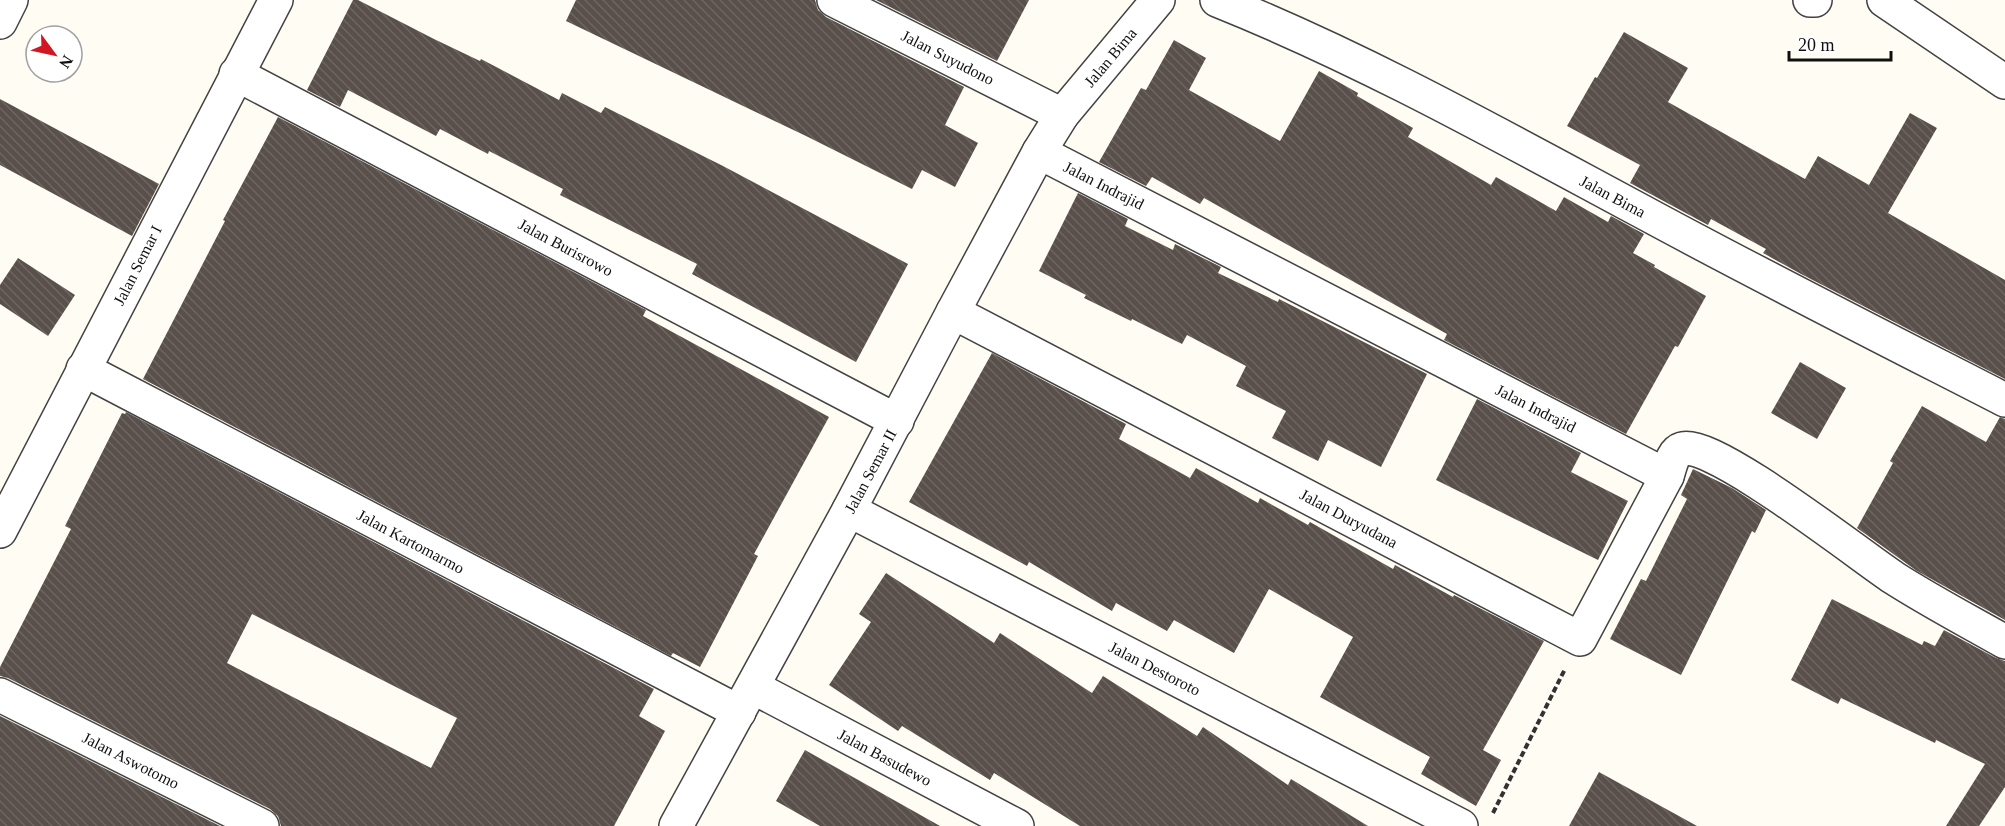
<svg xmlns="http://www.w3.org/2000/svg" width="2005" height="826" viewBox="0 0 2005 826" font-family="'Times New Roman',serif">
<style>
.building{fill:url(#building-back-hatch);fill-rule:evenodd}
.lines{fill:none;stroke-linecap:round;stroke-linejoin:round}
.minor-casing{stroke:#434343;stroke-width:36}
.path{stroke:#323232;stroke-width:4;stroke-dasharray:6 3;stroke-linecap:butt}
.minor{stroke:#fff;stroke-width:33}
.labels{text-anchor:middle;stroke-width:6;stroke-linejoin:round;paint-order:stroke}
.street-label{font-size:16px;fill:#101010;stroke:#fff}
</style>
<defs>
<pattern id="building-back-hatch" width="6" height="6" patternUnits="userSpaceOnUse" patternTransform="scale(1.5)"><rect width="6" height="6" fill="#5a504b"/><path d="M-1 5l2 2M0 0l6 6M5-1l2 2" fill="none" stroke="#6d6561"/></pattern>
</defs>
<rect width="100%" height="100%" fill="#fffcf3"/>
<g class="building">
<path d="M353,0H358L434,39L480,61L481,59L559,100L562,93L601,113L605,107L723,166L908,264L856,362L692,274L697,264L560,195L563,189L489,151L488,154L440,129L436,136L348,90L340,107L307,90Z"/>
<path d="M576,0H815L818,10L826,17L964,87L945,125L978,143L955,187L922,170L912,189L806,136L566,21Z"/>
<path d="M876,0H1029L997,61Z"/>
<path d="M1624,32L1688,68L1668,102L1805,179L1818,156L1869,185L1910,113L1937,128L1888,213L2005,280V379L1801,274L1763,253L1766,249L1711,219L1708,225L1630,183L1640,165L1567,126L1595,77L1597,78Z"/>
<path d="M1174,40L1206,58L1189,90L1280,141L1319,71L1358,93L1357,96L1413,128L1408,137L1491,185L1496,177L1556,211L1564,197L1608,222L1611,216L1644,234L1633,253L1655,265L1654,267L1706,296L1678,347L1675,346L1626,434L1444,340L1447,334L1204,198L1200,204L1152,177L1146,186L1099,162L1141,88L1146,90Z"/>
<path d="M0,99L159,184L132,236L0,165Z"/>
<path d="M278,117L646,310L643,316L829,417L754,554L758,556L700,667L673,653L671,656L143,379L225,221L223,220Z"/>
<path d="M1078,193L1128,219L1125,226L1173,250L1175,244L1221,267L1218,273L1278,302L1279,299L1427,374L1381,467L1328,440L1318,461L1272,438L1286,411L1236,386L1246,366L1187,335L1182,344L1132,319L1131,321L1084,298L1086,295L1039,271Z"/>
<path d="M18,258L75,295L48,336L0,304V285Z"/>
<path d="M992,353L1126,424L1119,439L1190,478L1196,468L1258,503L1260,498L1308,525L1310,522L1393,569L1395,565L1453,597L1454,595L1544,641L1483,750L1501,760L1476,806L1421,774L1430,757L1320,697L1353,637L1269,589L1234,653L1174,620L1167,631L1116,603L1112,611L1029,562L1027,566L909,502Z"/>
<path d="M1800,362L1846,388L1817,439L1771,413Z"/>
<path d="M1477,399L1581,453L1571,472L1628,501L1598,560L1436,480Z"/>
<path d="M1922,406L1986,442L2000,417L2005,419V620L1917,571L1857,528L1893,463L1890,461Z"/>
<path d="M126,412L654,689L639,716L665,731L614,826H281L278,816L270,809L8,678L0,676V667L71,529L65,526L122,413L125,414ZM252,614L457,718L431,768L227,663Z"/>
<path d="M1693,469L1732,488L1766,510L1755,533L1752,531L1681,675L1610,639L1641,579L1646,581L1687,499L1681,495Z"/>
<path d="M886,573L994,643L1000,633L1092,693L1103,676L1197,736L1203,727L1288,785L1291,779L1368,826H1080L994,773L990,780L902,726L898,731L829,685L871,622L859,614Z"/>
<path d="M1832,599L1922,645L1924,641L1935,646L1944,630L1996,658L2005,661V787L1979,826H1946L1985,764L1936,740L1935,743L1841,698L1838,704L1791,680Z"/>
<path d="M0,716L220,826H0Z"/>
<path d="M805,750L940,826H820L776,801Z"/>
<path d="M1599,772L1697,826H1569Z"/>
</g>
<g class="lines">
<defs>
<g id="minor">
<path d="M834,0L1062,115"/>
<path d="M1217,0C1364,59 1503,137 1643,212C1763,277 1884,338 2005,400"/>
<path d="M1810,0H1815"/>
<path d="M1884,0L2005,82"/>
<path d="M0,22L11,0"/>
<path d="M236,74L897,421"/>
<path d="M1039,152L1667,476C1670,468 1672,452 1682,449C1711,438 1862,557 1894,578C1930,601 1968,621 2005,642"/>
<path d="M953,312L1580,639L1667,476"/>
<path d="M83,369L739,712"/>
<path d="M849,510L1461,826"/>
<path d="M0,531L276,0"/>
<path d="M753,687L1017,826"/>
<path d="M0,695L262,826"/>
<path d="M676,826L849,510L953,312L1039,152L1062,115L1158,0"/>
</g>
</defs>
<use href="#minor" class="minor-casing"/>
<path class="path" d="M1493,813L1565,669"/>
<use href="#minor" class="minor"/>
</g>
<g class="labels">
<g class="street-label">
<text transform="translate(948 57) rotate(27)" y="6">Jalan Suyudono</text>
<text transform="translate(1110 57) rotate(-50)" y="6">Jalan Bima</text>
<text transform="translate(1104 185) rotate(27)" y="6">Jalan Indrajid</text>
<text transform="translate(1613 196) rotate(28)" y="6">Jalan Bima</text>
<text transform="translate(566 247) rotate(28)" y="6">Jalan Burisrowo</text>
<text transform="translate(137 265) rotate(-63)" y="6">Jalan Semar I</text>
<text transform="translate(1536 408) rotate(27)" y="6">Jalan Indrajid</text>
<text transform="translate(870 471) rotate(-62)" y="6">Jalan Semar II</text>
<text transform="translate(1349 518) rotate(28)" y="6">Jalan Duryudana</text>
<text transform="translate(411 541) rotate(28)" y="6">Jalan Kartomarmo</text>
<text transform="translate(1155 668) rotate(27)" y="6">Jalan Destoroto</text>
<text transform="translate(885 757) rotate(28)" y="6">Jalan Basudewo</text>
<text transform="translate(131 760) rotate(27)" y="6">Jalan Aswotomo</text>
</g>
</g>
<g transform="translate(54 54) rotate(123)"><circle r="28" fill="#ffffff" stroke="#9f9f9f" stroke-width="1.5"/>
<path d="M0-4.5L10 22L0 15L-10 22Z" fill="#d11722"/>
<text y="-9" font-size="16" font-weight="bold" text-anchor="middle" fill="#101010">N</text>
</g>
<path d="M1789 51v9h102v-9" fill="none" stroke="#101010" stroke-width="3"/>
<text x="1798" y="51" font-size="18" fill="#101010" stroke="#ffffff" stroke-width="4.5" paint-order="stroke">20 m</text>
</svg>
